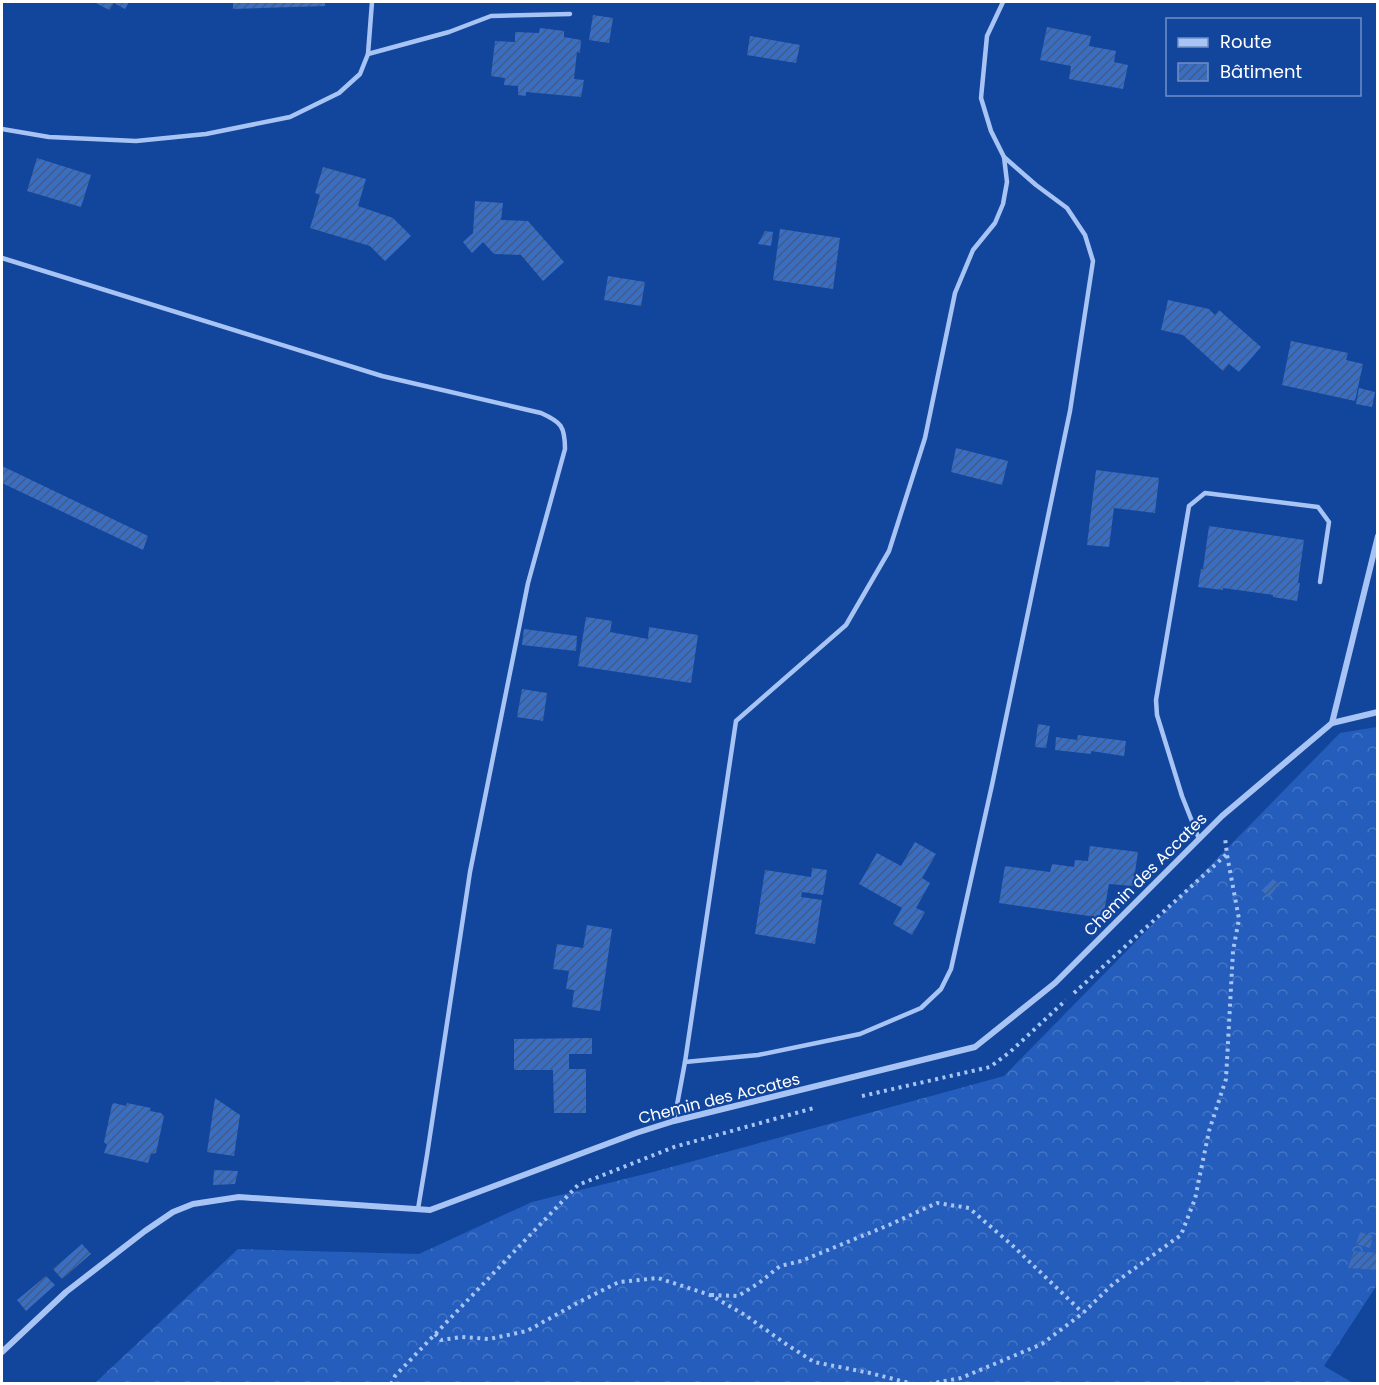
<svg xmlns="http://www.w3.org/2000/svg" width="1379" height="1385" viewBox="0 0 1379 1385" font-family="Poppins,sans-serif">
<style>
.forest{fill:url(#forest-crowns)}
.building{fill:url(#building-hatch)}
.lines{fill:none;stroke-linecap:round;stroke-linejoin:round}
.path{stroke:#a7c4f4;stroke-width:4;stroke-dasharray:3 4.5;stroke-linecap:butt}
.lane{stroke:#a7c4f4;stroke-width:4.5}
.street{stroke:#a7c4f4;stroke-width:6}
.labels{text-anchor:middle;stroke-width:4.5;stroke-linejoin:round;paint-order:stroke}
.street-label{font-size:16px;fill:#fff;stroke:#12459c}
</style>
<defs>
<pattern id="forest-crowns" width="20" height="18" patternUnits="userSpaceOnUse" patternTransform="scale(1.5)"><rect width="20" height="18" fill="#245dbb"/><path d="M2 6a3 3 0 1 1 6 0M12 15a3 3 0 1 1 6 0" fill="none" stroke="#4575c5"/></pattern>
<pattern id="building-hatch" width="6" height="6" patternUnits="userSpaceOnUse" patternTransform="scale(1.5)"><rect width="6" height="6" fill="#3a6ec3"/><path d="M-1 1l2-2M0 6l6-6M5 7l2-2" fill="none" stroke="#445b82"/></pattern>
</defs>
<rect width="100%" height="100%" fill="#12459c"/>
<path class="forest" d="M1377,727V1285L1324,1366L1353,1383L94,1384L238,1249L419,1254L532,1202L653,1172L1004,1076L1340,733Z"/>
<g class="building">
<path d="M94,2H129L125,9L114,3L109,10Z"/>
<path d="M233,2H325V6L233,9Z"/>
<path d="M593,15L613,18L609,43L589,40Z"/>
<path d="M1047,27L1091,36L1089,46L1116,51L1114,62L1128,65L1123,89L1069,79L1071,66L1040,60Z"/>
<path d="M540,28L564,31V37L581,40L580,53L577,52L574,79L584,80L581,97L526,92V96L518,95V86L504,85L505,78L491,76L495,41L515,42V32L539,33Z"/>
<path d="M750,36L800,45L796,63L747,55Z"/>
<path d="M37,158L91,175L81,207L27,191Z"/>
<path d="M323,167L366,179L358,206L393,218L411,236L385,261L370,246L310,228L320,195L315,193Z"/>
<path d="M475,201L503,203L501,220L528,221L564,262L543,281L521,255L494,254L483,242L472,253L463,242L473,233Z"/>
<path d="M780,229L840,238L833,289L773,280Z"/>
<path d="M765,231L773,232L771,246L758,244Z"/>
<path d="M608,276L645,282L641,306L604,300Z"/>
<path d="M1168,300L1209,309L1215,315L1219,310L1261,347L1239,372L1229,364L1223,371L1183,335L1161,330Z"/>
<path d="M1291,341L1348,353L1346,360L1363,364L1355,401L1282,385Z"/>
<path d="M1359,388L1375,392L1372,407L1356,404Z"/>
<path d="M956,448L1008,461L1002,485L951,472Z"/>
<path d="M2,466L148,536L143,550L2,483Z"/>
<path d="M1096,470L1159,478L1155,513L1114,508L1109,547L1087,545Z"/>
<path d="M1209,526L1304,540L1298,583H1300L1297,601L1273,597V595L1223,588V590L1198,587L1201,569H1203Z"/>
<path d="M586,617L612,621L610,632L648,639L649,627L698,635L691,683L578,666Z"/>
<path d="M524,629L577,636L576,651L522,645Z"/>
<path d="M522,689L547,693L543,721L517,717Z"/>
<path d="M1038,724L1050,726L1046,748L1035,747Z"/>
<path d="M1078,735L1126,741L1124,756L1091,751V754L1055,750L1056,737L1077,740Z"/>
<path d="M915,842L936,854L922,878L930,883L916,908L925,912L912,935L893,924L902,908L859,884L877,853L901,866Z"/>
<path d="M1090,846L1138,852L1133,886L1109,884L1103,918L999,903L1005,866L1050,872L1052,864L1074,867L1075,860L1088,861Z"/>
<path d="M812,868L827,870L823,895L802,892L801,897L822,900L815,944L755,934L765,870L811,877Z"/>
<path d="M1273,879L1279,884L1269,897L1261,890Z"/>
<path d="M587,925L612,929L600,1011L572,1007L574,990L566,989L569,971L553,969L557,944L583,948Z"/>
<path d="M592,1038V1054H569V1069H586V1113H554L553,1070H514V1039Z"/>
<path d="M215,1098L240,1115L234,1156L207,1152Z"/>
<path d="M114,1103L126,1106L127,1103L151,1108L150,1111L161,1113L164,1116L156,1153L151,1154L148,1163L104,1153L107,1145L104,1142L112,1105Z"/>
<path d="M214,1170L238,1171L235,1184L213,1185Z"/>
<path d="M1360,1232L1373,1236L1370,1248L1356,1244Z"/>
<path d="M82,1244L91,1254L62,1279L53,1269Z"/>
<path d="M1354,1251L1378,1253V1270L1348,1268Z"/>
<path d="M46,1276L55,1285L26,1311L17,1300Z"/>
</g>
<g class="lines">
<g class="path">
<path d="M1074,993L1227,854L1225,838"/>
<path d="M862,1096L990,1067L1010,1052L1066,1000"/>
<path d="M711,1295L738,1296L759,1283L780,1266L801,1261L889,1225L937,1203L969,1208L1012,1245L1083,1313"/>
<path d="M435,1334L441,1340L462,1337L489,1339L527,1331L581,1301L619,1282L658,1278L710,1295L745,1315L786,1344L814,1362L870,1373L913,1384"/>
<path d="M391,1384L395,1376L578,1185L674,1147L814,1108"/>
<path d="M929,1384L961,1378L1042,1344L1083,1313L1113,1284L1181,1235L1195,1199L1209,1131L1226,1079L1233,951L1239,919L1227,855"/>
</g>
<g class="lane">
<path d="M368,54L449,32L491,16L570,14"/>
<path d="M2,129L49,137L136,141L206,134L290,117L339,93L360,74L368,54L372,2"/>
<path d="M2,258L382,376L541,413C561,422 565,426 565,449L528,583L470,872L427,1155L418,1209"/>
<path d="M1199,839L1182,796L1157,715L1156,700L1189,506L1205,493L1318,507L1329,522L1320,582"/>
<path d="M685,1062L758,1055L860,1034L921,1008L941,989L951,969L992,785L1070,411L1093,261L1085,235L1067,208L1036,185L1004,157L991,131L981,98L987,36L1003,2"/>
<path d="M674,1121L685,1062L736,721L846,625L889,551L925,438L955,293L973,250L995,223L1003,204L1007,182L1004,157"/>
</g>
<g class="street">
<path d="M1332,723L1378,536"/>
<path d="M2,1352L66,1292L145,1231L173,1212L193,1204L239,1197L430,1210L636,1133L674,1121L975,1047L1055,983L1222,816L1332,723L1378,712"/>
</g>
</g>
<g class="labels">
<g class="street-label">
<text transform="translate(1145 874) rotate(-45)" y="6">Chemin des Accates</text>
<text transform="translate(719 1098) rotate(-14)" y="6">Chemin des Accates</text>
</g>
</g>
<rect width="1379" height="1385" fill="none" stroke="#ffffff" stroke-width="6"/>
<rect x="1166" y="18" width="195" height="78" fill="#12459c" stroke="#718fc4" stroke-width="1.5"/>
<rect x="1178" y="38" width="30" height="9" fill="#a7c4f4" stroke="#718fc4" stroke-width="1.5"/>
<text x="1220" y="48" font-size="18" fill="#ffffff">Route</text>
<rect x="1178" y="63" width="30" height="18" fill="url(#building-hatch)" stroke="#718fc4" stroke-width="1.5"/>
<text x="1220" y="78" font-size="18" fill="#ffffff">Bâtiment</text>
</svg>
